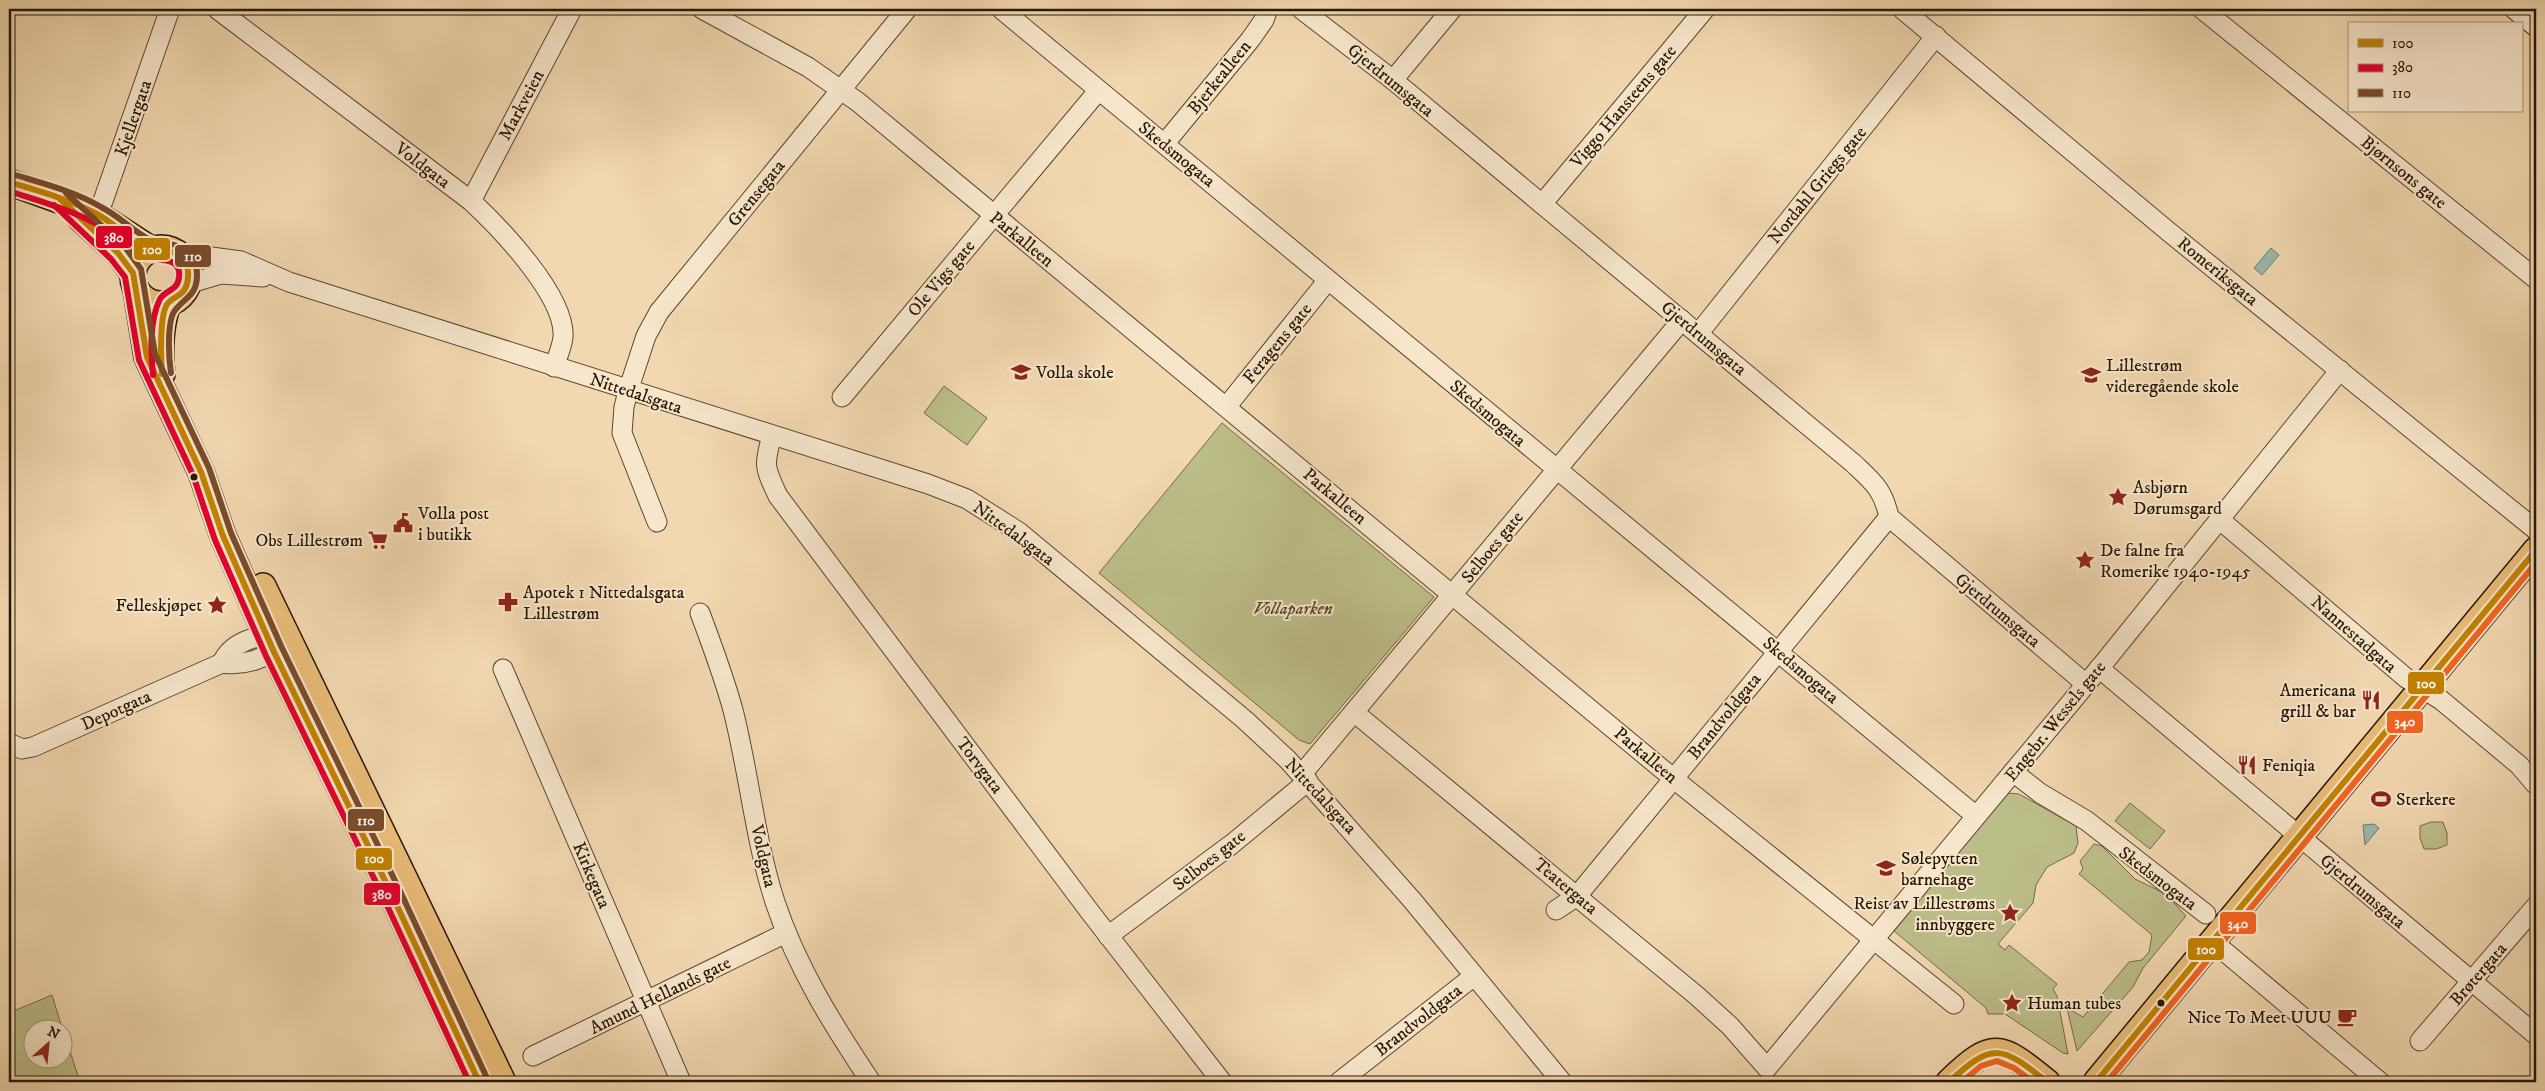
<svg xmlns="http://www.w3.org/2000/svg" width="2545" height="1091" viewBox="0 0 2545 1091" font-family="'IM FELL DW Pica',serif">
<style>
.green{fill:#bcbe8a;stroke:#726a46}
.water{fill:#9cb9b1;stroke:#6e786b}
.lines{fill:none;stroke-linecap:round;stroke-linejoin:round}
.minor-casing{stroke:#5a462e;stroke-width:21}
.major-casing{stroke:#281602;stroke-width:28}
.minor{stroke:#f7e6cc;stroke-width:19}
.major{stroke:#e9bc78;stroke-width:25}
.bus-1-casing{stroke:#f7e6cc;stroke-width:10}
.bus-2-casing{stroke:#f7e6cc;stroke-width:10}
.bus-3-casing{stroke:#f7e6cc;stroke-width:10}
.bus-4-casing{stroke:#f7e6cc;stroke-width:10}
.bus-1{stroke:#c38200;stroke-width:6}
.bus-2{stroke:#e4002b;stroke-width:6}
.bus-3{stroke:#7a4b2a;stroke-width:6}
.bus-4{stroke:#f26522;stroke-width:6}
.bus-dot{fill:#281602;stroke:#f7e6cc;stroke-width:2}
.labels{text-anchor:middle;stroke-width:4;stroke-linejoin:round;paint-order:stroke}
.street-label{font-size:18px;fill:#281602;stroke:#f7e6cc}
.poi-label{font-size:18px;fill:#281602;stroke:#f7e6cc;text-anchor:start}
.park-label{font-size:18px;font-style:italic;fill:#54482b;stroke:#f7e6cc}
.line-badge{stroke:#f7e6cc;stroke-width:2}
.badge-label{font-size:14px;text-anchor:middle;font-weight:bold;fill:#fff}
</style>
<rect width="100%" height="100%" fill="#f2d8b1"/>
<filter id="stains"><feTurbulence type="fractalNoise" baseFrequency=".004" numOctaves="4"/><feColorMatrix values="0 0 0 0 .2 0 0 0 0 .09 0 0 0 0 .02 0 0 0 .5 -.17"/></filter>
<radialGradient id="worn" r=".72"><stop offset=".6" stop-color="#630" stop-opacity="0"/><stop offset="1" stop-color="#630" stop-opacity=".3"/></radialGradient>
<g class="green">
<path d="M944,386L987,418L967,445L924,413Z"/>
<path d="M1222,423L1434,597L1310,744L1299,740L1099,573Z"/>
<path d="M2007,793L2019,794L2076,826L2078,843L2074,853L2047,867L2036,885L2033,903L1998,944L2005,950L2009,945L2057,984L2053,989L2057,996L2068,1054L2063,1053L2005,1014H1988L1986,1008L1894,931Z"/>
<path d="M2130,803L2165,831L2150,849L2115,821Z"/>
<path d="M2431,822H2443L2447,833V845L2436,849H2424L2420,838V826Z"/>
<path d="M2094,844L2102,846L2135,879L2166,894L2186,916L2143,968L2133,987L2077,1051L2067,1008L2083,1017L2129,962L2142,960L2149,952L2152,935L2079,874L2083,869L2080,861Z"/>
<path d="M52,995L62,1028H32V1058H62L63,1030L80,1082H9V1013Z"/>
</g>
<g class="water">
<path d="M2271,248L2279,255L2262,275L2254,268Z"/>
<path d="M2374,824L2379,828L2365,845L2363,825Z"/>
</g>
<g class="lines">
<defs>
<g id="minor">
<path d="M217,9L471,201C499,227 566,296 563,337C562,347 557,358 554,367"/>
<path d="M702,9L808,67L858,102L1674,779L1954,1004"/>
<path d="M1001,9L1976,816"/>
<path d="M1301,9L1393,80L1853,463C1873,482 1883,489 1889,517L2086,684"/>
<path d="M1902,9L2169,232L2536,530"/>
<path d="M2202,9L2536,279"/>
<path d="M2514,9L2536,27"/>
<path d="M1393,80L1452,9"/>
<path d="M1165,143L1250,40L1264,20L1268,9"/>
<path d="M471,201L572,9"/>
<path d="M1542,204L1705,9"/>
<path d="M87,223L103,201L170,9"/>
<path d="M174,252L241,261L289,282L928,484L967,499L1019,532L1245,720L1288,760L1412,900L1562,1082"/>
<path d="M188,284L221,274L263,277"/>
<path d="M1698,334L1936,36"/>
<path d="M842,397L1098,91"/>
<path d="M1227,406L1328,280"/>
<path d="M772,436C763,466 765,468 778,496L1090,912L1222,1082"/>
<path d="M2219,519L2406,678L2441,700L2519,765L2536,785"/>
<path d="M657,522L622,433L624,407L628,391L646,336L659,312L907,9"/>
<path d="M700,613C712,645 724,677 733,710C749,773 755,840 775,902C797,968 833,1025 871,1082"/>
<path d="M222,663C231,642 258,634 279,635"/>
<path d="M2099,668L2536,1035"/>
<path d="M503,669L681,1082"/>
<path d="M1355,713L1697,996L1730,1026L1767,1068L2102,665L2340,370"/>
<path d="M9,743L22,749L33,747L222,663C242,666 268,660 281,642"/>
<path d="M2013,772L2040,793L2087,821L2206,914"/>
<path d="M1302,774L1682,320"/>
<path d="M1556,910L1577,896L1889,517"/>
<path d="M1108,936L1232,844L1308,781"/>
<path d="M2212,941L2380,1082"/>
<path d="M2420,1041L2536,906"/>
<path d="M533,1056L786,933"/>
<path d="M1339,1082L1474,976"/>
</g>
<g id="major">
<path d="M9,182L95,213L152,250"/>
<path d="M80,218L118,253L133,273"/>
<circle cx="161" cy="276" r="28"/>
<path d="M136,289L147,357L201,472L223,536L274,652L393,897L479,1082"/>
<path d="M162,374C159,349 160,327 168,303"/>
<path d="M263,586L503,1082"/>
<path d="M1949,1082C1994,1038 2001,1045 2047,1082"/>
<path d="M2096,1082L2536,550"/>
</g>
</defs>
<use href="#minor" class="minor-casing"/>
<use href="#major" class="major-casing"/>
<use href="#minor" class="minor"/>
<use href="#major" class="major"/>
<defs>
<g id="bus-1">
<path d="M9,182C38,191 68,199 95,213C113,222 127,238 145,247C156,253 171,247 181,257C186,262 189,270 188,277C187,295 177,294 168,303C159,313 161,360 162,374"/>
<path d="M60,199L118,253L133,273L147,357L201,472L223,536L274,652L393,897L479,1082"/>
<path d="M1949,1082C1993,1041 2002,1046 2047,1082"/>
<path d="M2096,1082L2536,550"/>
</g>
<g id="bus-2">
<path d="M9,191C36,200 66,208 91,221C109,231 123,247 142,256C155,262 182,255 179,277C178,291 165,290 160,299C149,321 151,352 153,375"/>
<path d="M54,205L111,259L125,277L139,360L193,475L215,540L266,656L385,901L469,1082"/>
</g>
<g id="bus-3">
<path d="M12,174C41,183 74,191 101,207C117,215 130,228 145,237C165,249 197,236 197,275C197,295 186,297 176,309C166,319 169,360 171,373"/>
<path d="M66,193L125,247L141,269L155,354L209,468L231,533L282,648L401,893L487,1078"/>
</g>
<g id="bus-4">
<path d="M1962,1082L1981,1066L1997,1061L2014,1068L2033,1082"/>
<path d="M2107,1082L2536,563"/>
</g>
</defs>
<use href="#bus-1" class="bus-1-casing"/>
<use href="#bus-2" class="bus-2-casing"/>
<use href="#bus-3" class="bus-3-casing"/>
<use href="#bus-4" class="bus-4-casing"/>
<use href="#bus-1" class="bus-1"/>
<use href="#bus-2" class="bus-2"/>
<use href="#bus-3" class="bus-3"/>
<use href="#bus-4" class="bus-4"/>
</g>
<defs>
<symbol id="school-bare" viewBox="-9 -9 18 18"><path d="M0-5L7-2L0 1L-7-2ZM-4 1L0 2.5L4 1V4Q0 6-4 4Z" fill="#8f2418" stroke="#f7e6cc" stroke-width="2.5" paint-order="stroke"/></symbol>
<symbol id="sight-bare" viewBox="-9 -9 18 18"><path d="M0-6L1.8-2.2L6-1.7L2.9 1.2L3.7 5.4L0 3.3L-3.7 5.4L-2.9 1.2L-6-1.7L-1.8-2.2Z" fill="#8f2418" stroke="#f7e6cc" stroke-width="2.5" paint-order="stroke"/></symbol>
<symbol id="civic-bare" viewBox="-9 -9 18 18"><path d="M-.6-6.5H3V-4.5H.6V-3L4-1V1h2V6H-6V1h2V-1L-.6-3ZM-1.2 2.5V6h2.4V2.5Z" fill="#8f2418" stroke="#f7e6cc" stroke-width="2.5" paint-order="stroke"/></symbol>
<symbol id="supermarket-bare" viewBox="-9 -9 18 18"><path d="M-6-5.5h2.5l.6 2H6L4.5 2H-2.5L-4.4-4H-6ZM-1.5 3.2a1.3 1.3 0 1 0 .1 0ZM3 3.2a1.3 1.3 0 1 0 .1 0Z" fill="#8f2418" stroke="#f7e6cc" stroke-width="2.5" paint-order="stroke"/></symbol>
<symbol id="pharmacy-bare" viewBox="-9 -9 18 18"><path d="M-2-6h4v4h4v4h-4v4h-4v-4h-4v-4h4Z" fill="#8f2418" stroke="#f7e6cc" stroke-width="2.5" paint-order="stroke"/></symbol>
<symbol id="restaurant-bare" viewBox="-9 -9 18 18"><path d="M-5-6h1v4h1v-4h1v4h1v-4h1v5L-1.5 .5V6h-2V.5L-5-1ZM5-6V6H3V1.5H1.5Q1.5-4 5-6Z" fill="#8f2418" stroke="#f7e6cc" stroke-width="2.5" paint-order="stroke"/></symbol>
<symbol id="stadium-bare" viewBox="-9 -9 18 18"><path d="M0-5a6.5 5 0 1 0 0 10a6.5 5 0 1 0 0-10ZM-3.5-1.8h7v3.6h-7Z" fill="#8f2418" stroke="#f7e6cc" stroke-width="2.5" paint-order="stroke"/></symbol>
<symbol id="cafe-bare" viewBox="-9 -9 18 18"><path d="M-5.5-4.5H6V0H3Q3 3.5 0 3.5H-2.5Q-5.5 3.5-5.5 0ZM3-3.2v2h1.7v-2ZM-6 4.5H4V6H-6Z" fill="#8f2418" stroke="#f7e6cc" stroke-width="2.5" paint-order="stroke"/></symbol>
</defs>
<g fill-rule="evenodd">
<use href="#school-bare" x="1007" y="358" width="28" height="28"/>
<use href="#school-bare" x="2077" y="361" width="28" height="28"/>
<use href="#sight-bare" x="2104" y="483" width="28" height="28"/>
<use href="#civic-bare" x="389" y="509" width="28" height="28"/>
<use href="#supermarket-bare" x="364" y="526" width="28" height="28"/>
<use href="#sight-bare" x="2071" y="546" width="28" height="28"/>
<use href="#pharmacy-bare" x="494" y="588" width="28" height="28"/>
<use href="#sight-bare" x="203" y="591" width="28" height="28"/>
<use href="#restaurant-bare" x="2357" y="686" width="28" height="28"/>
<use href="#restaurant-bare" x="2233" y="751" width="28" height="28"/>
<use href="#stadium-bare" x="2367" y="785" width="28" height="28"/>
<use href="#school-bare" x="1872" y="854" width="28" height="28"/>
<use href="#sight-bare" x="1996" y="899" width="28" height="28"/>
<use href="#sight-bare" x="1998" y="989" width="28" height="28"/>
<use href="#cafe-bare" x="2333" y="1003" width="28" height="28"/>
</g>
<g class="bus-dot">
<circle cx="194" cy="477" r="4.5"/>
<circle cx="2161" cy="1003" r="4.5"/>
</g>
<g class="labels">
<g class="street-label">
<text transform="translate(1219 77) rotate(-51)" y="6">Bjerkealleen</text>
<text transform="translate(1391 80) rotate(39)" y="6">Gjerdrumsgata</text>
<text transform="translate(521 105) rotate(-62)" y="6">Markveien</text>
<text transform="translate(1623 106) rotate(-50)" y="6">Viggo Hansteens gate</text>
<text transform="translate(133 118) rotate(-71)" y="6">Kjellergata</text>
<text transform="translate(1177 154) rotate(39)" y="6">Skedsmogata</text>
<text transform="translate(423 165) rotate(37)" y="6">Voldgata</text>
<text transform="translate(2404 172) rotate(39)" y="6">Bjørnsons gate</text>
<text transform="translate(1817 185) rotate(-51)" y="6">Nordahl Griegs gate</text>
<text transform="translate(756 193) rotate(-51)" y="6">Grensegata</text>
<text transform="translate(1022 239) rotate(39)" y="6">Parkalleen</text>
<text transform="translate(2218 271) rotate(39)" y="6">Romeriksgata</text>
<text transform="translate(941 278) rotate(-50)" y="6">Ole Vigs gate</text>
<text transform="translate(1704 338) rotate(40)" y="6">Gjerdrumsgata</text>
<text transform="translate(1277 343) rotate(-51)" y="6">Feragens gate</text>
<text transform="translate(636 393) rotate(18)" y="6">Nittedalsgata</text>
<text transform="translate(1488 413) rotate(40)" y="6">Skedsmogata</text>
<text transform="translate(1335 496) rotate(40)" y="6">Parkalleen</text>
<text transform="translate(1014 533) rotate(36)" y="6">Nittedalsgata</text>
<text transform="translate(1492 547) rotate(-51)" y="6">Selboes gate</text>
<text transform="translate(1998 610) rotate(40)" y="6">Gjerdrumsgata</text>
<text transform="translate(2354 634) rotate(41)" y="6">Nannestadgata</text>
<text transform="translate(1801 670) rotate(40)" y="6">Skedsmogata</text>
<text transform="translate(116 710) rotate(-24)" y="6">Depotgata</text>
<text transform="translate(1724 716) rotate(-51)" y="6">Brandvoldgata</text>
<text transform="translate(2055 721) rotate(-51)" y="6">Engebr. Wessels gate</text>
<text transform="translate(1646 755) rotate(40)" y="6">Parkalleen</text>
<text transform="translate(980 765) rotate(53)" y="6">Torvgata</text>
<text transform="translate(1321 796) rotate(47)" y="6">Nittedalsgata</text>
<text transform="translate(764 856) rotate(77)" y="6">Voldgata</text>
<text transform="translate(1209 860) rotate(-38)" y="6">Selboes gate</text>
<text transform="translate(592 875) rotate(67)" y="6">Kirkegata</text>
<text transform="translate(2158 878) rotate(37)" y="6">Skedsmogata</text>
<text transform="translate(1566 886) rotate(40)" y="6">Teatergata</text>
<text transform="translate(2363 891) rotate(40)" y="6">Gjerdrumsgata</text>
<text transform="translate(2478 974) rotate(-49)" y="6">Brøtergata</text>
<text transform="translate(660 995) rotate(-26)" y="6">Amund Hellands gate</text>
<text transform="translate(1418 1020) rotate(-38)" y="6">Brandvoldgata</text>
</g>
<g class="poi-label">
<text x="2106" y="371">Lillestrøm<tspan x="2106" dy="21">videregående skole</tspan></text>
<text x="1036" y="378">Volla skole</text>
<text x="2133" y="493">Asbjørn<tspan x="2133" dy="21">Dørumsgard</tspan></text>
<text x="418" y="519">Volla post<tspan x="418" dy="21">i butikk</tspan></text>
<text x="363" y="546" text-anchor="end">Obs Lillestrøm</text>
<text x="2100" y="556">De falne fra<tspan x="2100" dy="21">Romerike 1940-1945</tspan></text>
<text x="523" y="598">Apotek 1 Nittedalsgata<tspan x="523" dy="21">Lillestrøm</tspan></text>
<text x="202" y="611" text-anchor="end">Felleskjøpet</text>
<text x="2356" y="696" text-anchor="end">Americana<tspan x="2356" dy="21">grill &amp; bar</tspan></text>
<text x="2262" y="771">Feniqia</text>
<text x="2396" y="805">Sterkere</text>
<text x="1901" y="864">Sølepytten<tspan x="1901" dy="21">barnehage</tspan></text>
<text x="1995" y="909" text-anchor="end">Reist av Lillestrøms<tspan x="1995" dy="21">innbyggere</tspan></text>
<text x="2027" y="1009">Human tubes</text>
<text x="2332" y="1023" text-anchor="end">Nice To Meet UUU</text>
</g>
<g class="park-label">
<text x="1293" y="614">Vollaparken</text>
</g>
</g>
<g class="line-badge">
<rect x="95" y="225" width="38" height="24" rx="5" fill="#e4002b"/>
<rect x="133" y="237" width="38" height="24" rx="5" fill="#c38200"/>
<rect x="174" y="244" width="38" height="24" rx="5" fill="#7a4b2a"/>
<rect x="2407" y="671" width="38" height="24" rx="5" fill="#c38200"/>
<rect x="2386" y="710" width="38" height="24" rx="5" fill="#f26522"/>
<rect x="347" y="808" width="38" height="24" rx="5" fill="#7a4b2a"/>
<rect x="355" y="847" width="38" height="24" rx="5" fill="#c38200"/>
<rect x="363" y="882" width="38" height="24" rx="5" fill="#e4002b"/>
<rect x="2219" y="911" width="38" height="24" rx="5" fill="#f26522"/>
<rect x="2187" y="937" width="38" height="24" rx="5" fill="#c38200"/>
</g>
<g class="badge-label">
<text x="114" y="242">380</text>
<text x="152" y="254">100</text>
<text x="193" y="261">110</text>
<text x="2426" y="688">100</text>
<text x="2405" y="726">340</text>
<text x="366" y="825">110</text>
<text x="374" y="863">100</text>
<text x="382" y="899">380</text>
<text x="2238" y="928">340</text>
<text x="2206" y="954">100</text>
</g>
<rect width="2545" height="1091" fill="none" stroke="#f2d8b1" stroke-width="30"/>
<rect x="10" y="10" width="2525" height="1071" fill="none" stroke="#281602" stroke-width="2.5"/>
<rect x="15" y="15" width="2515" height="1061" fill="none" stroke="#281602"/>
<rect x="2348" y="22" width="175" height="90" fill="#f7e6cc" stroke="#a4937b"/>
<rect x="2358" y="39" width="25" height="8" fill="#c38200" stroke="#a4937b"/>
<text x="2392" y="48" font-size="15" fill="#281602">100</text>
<rect x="2358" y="64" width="25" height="8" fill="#e4002b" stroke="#a4937b"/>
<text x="2392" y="72" font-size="15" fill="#281602">380</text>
<rect x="2358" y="89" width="25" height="8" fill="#7a4b2a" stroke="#a4937b"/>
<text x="2392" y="98" font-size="15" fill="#281602">110</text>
<g transform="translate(48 1044) rotate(27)"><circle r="24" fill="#f7e6cc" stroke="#a4937b"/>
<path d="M0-4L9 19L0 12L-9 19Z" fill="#8f2418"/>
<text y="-8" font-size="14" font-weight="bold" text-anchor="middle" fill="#281602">N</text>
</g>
<rect width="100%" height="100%" filter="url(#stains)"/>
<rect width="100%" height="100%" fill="url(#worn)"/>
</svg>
